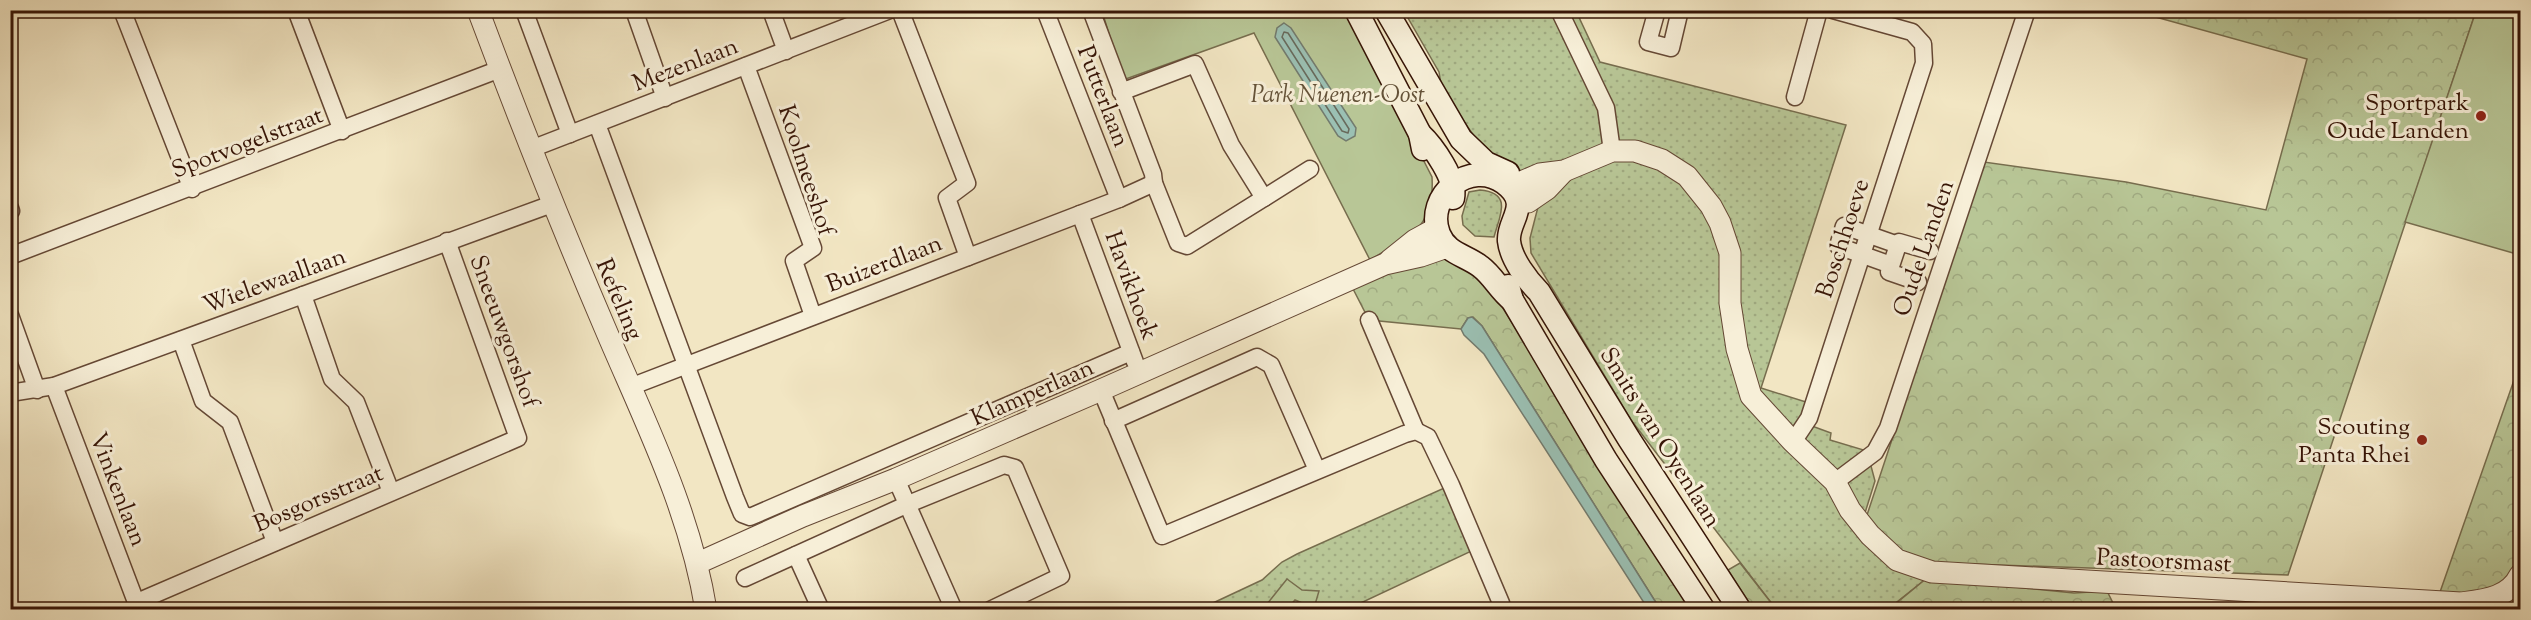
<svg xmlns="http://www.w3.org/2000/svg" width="2531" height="620" viewBox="0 0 2531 620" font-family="'Sorts Mill Goudy',serif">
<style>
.grass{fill:url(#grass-dots);stroke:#776d4e;stroke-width:1.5}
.forest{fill:url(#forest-crowns);stroke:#776d4e;stroke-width:1.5}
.green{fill:#b8c696;stroke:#776d4e;stroke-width:1.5}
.water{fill:#9bc0b3;stroke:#737b6e;stroke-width:1.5}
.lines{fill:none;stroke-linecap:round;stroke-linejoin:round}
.shore{stroke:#686a5c;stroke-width:1.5}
.minor-casing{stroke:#654835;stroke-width:19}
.tertiary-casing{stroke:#654835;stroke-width:23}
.secondary-casing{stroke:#361406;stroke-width:25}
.minor{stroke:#f7efd8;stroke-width:16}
.tertiary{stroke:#f7efd8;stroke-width:21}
.secondary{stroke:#f7efd8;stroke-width:22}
.poi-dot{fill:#8f2418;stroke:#f7efd8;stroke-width:2}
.labels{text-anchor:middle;stroke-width:6;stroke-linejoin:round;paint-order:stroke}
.street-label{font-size:24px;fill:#361406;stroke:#f7efd8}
.park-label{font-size:24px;font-style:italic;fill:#645238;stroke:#f7efd8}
.poi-label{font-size:24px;fill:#361406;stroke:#f7efd8;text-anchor:end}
</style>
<defs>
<pattern id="grass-dots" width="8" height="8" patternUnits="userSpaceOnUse" patternTransform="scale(1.5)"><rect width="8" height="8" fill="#b8c696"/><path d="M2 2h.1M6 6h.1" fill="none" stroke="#9fa980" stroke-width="1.8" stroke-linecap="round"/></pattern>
<pattern id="forest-crowns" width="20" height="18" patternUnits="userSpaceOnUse" patternTransform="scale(1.5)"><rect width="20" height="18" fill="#b8c696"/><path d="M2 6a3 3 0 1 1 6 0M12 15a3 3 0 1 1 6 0" fill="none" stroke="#9fa980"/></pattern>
</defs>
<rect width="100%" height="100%" fill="#f2e6c3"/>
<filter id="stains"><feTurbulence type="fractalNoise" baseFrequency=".00333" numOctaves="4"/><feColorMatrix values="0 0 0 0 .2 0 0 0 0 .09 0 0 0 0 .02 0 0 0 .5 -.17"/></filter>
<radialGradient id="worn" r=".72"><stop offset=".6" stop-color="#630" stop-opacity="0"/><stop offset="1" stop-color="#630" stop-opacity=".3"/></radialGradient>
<g class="grass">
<path d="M1404,11H1576L1600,62L1846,125L1761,388L1806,402L1801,422L1831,433L1830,440L1867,451L1875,481L1859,532L1927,578L1888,609H1776L1631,420L1531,253L1530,238L1538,207L1522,171L1491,157L1483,149L1442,90L1439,72Z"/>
<path d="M1480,190C1514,193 1499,217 1494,237L1475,236L1463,225L1462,216L1469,192Z"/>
<path d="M1451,485L1478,548L1348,609L1198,610L1262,580L1282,562L1297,554Z"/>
</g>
<g class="forest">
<path d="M2134,11H2476L2288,575L1942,563L1904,556L1866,518L1984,162L2126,182L2266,210L2307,59Z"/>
<path d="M1438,256L1467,267L1484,278L1601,464L1697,609H1660L1482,326L1473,317L1468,318L1461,329L1369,320L1349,281Z"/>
<path d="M2520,363V555L2507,578L2491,591L2439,595Z"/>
<path d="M1740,563L1776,609H1753L1728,570Z"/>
<path d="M1927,578L2074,593L2107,591L2116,609L1888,610Z"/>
<path d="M2273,599L2432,609H2278Z"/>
</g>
<g class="green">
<path d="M1102,11H1347L1432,177C1435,229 1410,235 1370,260L1254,33L1123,80Z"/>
<path d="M2476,11H2520V255L2405,222Z"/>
<path d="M1287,579L1302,590L1319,591L1314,608L1295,600L1287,609H1275L1267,604Z"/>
</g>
<g class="water">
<path d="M1284,23L1291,28L1356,128L1355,136L1346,141L1338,136L1275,37L1277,28Z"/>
<path d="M1472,317L1482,326L1660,609H1648L1484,354L1464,335L1461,329L1468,318Z"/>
</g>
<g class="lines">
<path class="shore" d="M1284,32L1288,33L1349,129L1348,133L1342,131L1282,37Z"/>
<defs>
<g id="minor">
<path d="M125,10L124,15L192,189"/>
<path d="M296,10L342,131"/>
<path d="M524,10L570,134"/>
<path d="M634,10L665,98"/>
<path d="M771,10L786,51"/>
<path d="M900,10L967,183L947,198L968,257"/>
<path d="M1045,10L1119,199"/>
<path d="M1091,10L1153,174L1154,183L1178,243L1187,246L1264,198L1231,145L1195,64L1121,92"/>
<path d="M1559,10L1606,108L1612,151"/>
<path d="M1657,10L1648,42L1671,48L1680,10"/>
<path d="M746,66L813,248L794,261L813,316"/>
<path d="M1795,97L1819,10"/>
<path d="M597,124L735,497L742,514L750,517L1131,352"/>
<path d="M531,149L890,10"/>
<path d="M1264,198L1310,169"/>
<path d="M10,208L11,211"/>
<path d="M1080,214L1135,362"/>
<path d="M10,256L500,69"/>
<path d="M1891,265L1838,246L1844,226L1898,245"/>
<path d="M1918,282L1889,272L1899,242L1930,251"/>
<path d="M303,295L332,379L356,402L391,492"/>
<path d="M10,315L37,390"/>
<path d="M1369,320L1416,431"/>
<path d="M181,340L203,401L230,422L275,542"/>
<path d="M54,386L139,610"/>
<path d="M630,387L1119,199L1154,183"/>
<path d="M1101,390L1162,536L1405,434L1416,431L1428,437L1451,485L1501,603L1498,610"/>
<path d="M10,393L54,386L552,204"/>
<path d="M1113,421L1257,357L1271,365L1317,470"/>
<path d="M1793,442L1809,418L1924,63L1923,44L1912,32L1833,10"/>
<path d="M896,479L954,610"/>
<path d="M1835,482L1875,452L1888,428L2027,10"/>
<path d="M796,555L821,610"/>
<path d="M745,578L906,505L1004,465L1015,468L1061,576L990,610"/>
<path d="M137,602L518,438L447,241"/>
</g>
<g id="tertiary">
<path d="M478,10C518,117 560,223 605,328C644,420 690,510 706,610"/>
<path d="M1519,183L1540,174L1564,171L1612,151H1635L1662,160L1687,176L1711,206L1720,223L1730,253V303L1737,349L1751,396L1793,442L1835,482L1850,510L1870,535L1897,560L1932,572L2461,603C2484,600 2509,598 2520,575"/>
<path d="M1528,202L1547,189L1564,171"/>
<path d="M1390,260L1415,240L1437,228"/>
<path d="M698,563L803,516L896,479L1101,390L1385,264L1421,256L1447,247"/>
</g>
<g id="secondary">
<path d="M1356,10L1420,134L1423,149"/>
<path d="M1386,10L1461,139L1486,163L1508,173"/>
<path d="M1420,134C1433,146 1457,180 1453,198"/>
<path d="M1508,286L1512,300L1606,460L1704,610"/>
<path d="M1512,300C1500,291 1493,276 1481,267C1466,255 1447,254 1439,234C1424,196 1470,158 1504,183C1533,205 1507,220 1509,241C1511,259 1527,280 1539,292L1629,439L1740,610"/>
</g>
</defs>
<use href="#minor" class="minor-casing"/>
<use href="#tertiary" class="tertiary-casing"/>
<use href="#secondary" class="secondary-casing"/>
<use href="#minor" class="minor"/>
<use href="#tertiary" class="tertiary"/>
<use href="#secondary" class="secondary"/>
</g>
<g class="poi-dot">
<circle cx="2481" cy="116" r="6"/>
<circle cx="2422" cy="440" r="6"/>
</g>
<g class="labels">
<g class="street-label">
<text transform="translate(685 64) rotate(-21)" y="8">Mezenlaan</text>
<text transform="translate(1104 96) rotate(69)" y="8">Putterlaan</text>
<text transform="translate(247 142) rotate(-21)" y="8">Spotvogelstraat</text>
<text transform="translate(807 170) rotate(72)" y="8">Koolmeeshof</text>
<text transform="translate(1842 238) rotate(-72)" y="8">Boschhoeve</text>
<text transform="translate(1923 248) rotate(-71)" y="8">Oude Landen</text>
<text transform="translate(884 263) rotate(-21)" y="8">Buizerdlaan</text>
<text transform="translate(274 280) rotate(-20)" y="8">Wielewaallaan</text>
<text transform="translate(1132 285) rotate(70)" y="8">Havikhoek</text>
<text transform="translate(620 299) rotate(67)" y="8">Refeling</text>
<text transform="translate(505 331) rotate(70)" y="8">Sneeuwgorshof</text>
<text transform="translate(1032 392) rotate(-24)" y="8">Klamperlaan</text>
<text transform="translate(1661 437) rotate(58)" y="8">Smits van Oyenlaan</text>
<text transform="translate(119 489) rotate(69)" y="8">Vinkenlaan</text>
<text transform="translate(318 498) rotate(-23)" y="8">Bosgorsstraat</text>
<text transform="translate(2164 560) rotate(3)" y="8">Pastoorsmast</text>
</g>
<g class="park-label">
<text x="1338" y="102">Park Nuenen-Oost</text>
</g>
<g class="poi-label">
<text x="2469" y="110">Sportpark<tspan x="2469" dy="28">Oude Landen</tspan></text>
<text x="2410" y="434">Scouting<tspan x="2410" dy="28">Panta Rhei</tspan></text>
</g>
</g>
<rect width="2531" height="620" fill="none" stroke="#f2e6c3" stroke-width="36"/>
<rect x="12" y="12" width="2507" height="596" fill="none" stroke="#361406" stroke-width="3"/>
<rect x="18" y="18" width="2495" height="584" fill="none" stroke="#361406" stroke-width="1.5"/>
<rect width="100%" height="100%" filter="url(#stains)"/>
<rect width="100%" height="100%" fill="url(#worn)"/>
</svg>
